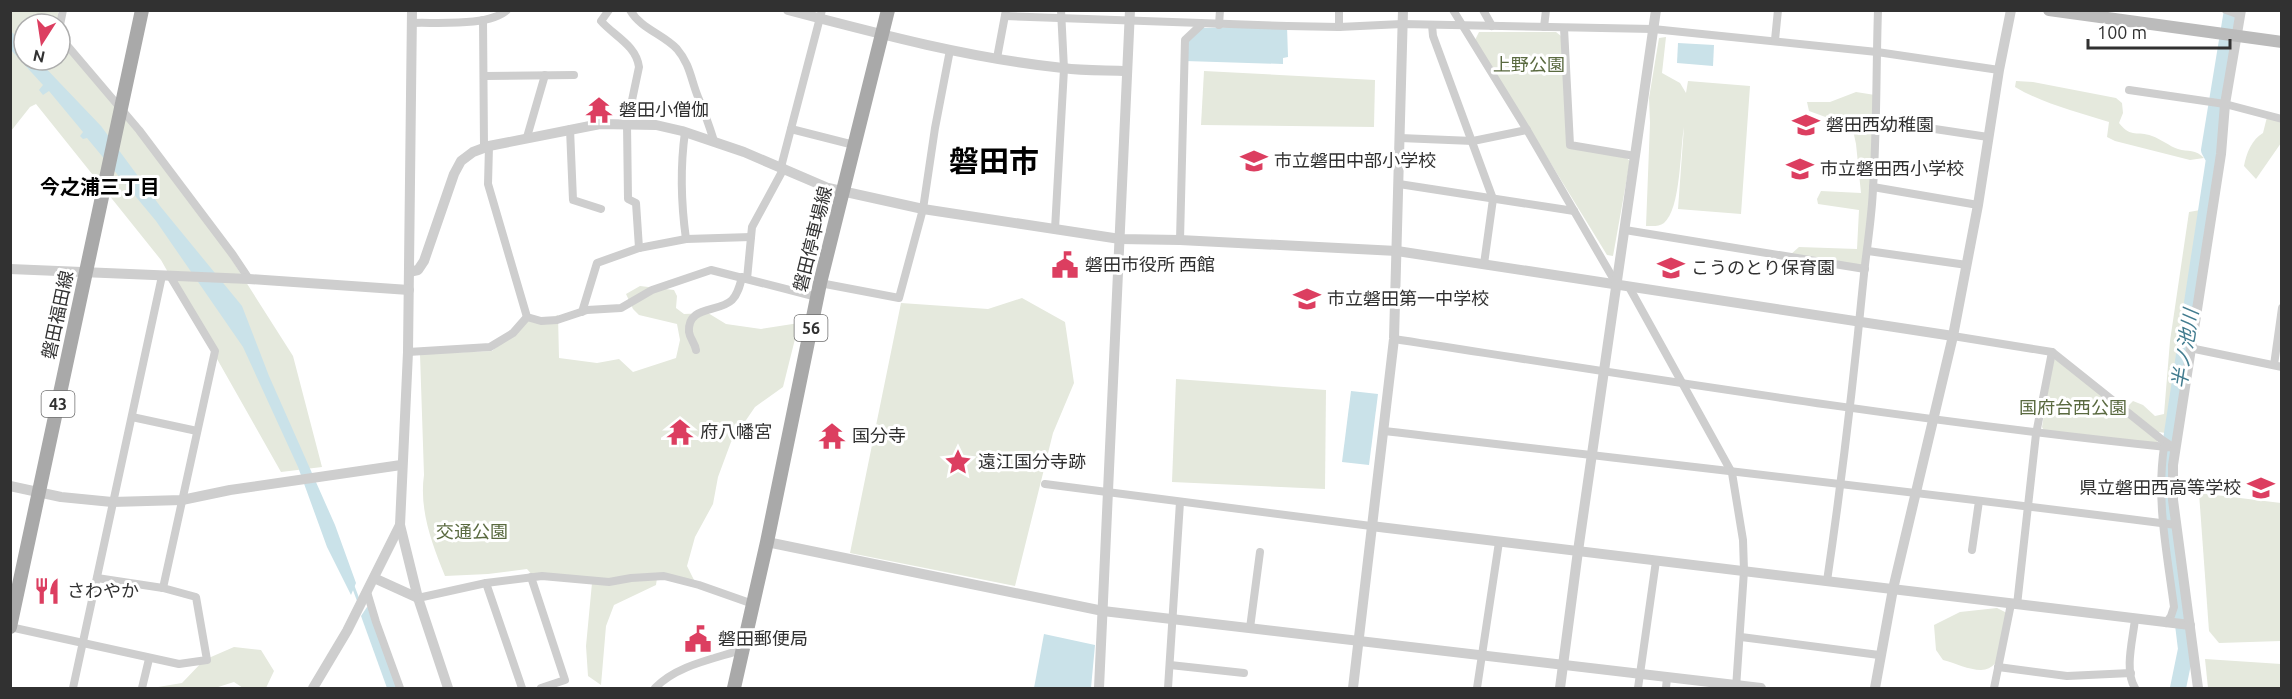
<svg xmlns="http://www.w3.org/2000/svg" width="2292" height="699" viewBox="0 0 2292 699" font-family="Ubuntu,'Noto Sans JP',sans-serif">
<style>
.green{fill:#e5e9dd}
.water{fill:#cae2e9}
.lines{fill:none;stroke-linecap:round;stroke-linejoin:round}
.stream{stroke:#cae2e9;stroke-width:3}
.river{stroke:#cae2e9;stroke-width:16}
.minor{stroke:#cecece;stroke-width:8}
.tertiary{stroke:#cecece;stroke-width:10}
.secondary{stroke:#bbb;stroke-width:12}
.primary{stroke:#a9a9a9;stroke-width:14}
.labels{text-anchor:middle;stroke-width:6;stroke-linejoin:round;paint-order:stroke}
.shield{fill:#fff;stroke:#6f6f6f;stroke-width:1.5}
.shield-label{font-size:16px;font-weight:bold;fill:#313131}
.park-label{font-size:18px;fill:#5a6a40;stroke:#fff}
.poi-label{font-size:18px;fill:#313131;stroke:#fff;text-anchor:start}
.street-label{font-size:18px;fill:#313131;stroke:#fff}
.neighbourhood-label{font-size:20px;font-weight:bold;fill:#000;stroke:#fff}
.water-label{font-size:20px;font-style:italic;fill:#427c8f;stroke:#fff}
.town-label{font-size:30px;font-weight:bold;fill:#000;stroke:#fff}
</style>
<rect width="100%" height="100%" fill="#fff"/>
<g class="green">
<path d="M11,11H58V24H24V60H60V40L183,183L293,356L322,467L281,472L161,260L36,104L30,107L11,131Z"/>
<path d="M1479,32H1556L1561,36L1568,143L1624,156L1630,161L1613,256L1607,255L1475,40Z"/>
<path d="M1666,37L1662,73L1680,83L1686,93L1688,81L1750,86L1741,214L1678,209L1684,127C1680,149 1681,209 1664,223C1659,227 1652,226 1646,226L1650,123L1649,98L1659,38Z"/>
<path d="M1204,71L1375,80L1374,127L1201,125Z"/>
<path d="M2016,81L2033,82L2116,98L2122,103L2123,113L2119,123C2132,139 2137,130 2152,136C2161,139 2169,146 2178,149C2188,152 2196,149 2204,158L2190,160L2115,141L2107,137L2109,122C2077,112 2044,104 2015,87Z"/>
<path d="M1856,92L1875,95L1871,215L1863,266L1789,256L1799,247L1857,249L1859,210L1818,204L1817,199L1821,191L1861,193L1856,144L1851,121L1831,119L1809,111L1807,102H1830Z"/>
<path d="M2267,117L2281,122V143L2256,179L2244,166C2246,154 2252,139 2263,133Z"/>
<path d="M2206,209L2212,212L2179,425L2172,433C2151,434 2137,424 2128,406L2133,401L2143,405L2155,416L2164,414L2170,341L2189,212Z"/>
<path d="M640,286L674,290L677,296L676,308L684,314L708,313L726,324L761,329L799,323L783,387L755,407L731,442L718,477L713,504L695,537L687,566L697,586L657,578L656,585L614,605L606,626L601,685L588,676L586,646L592,583L533,576L527,569L488,574L445,576C432,544 419,510 424,475L420,354L492,351L516,331L527,317L541,321L558,315L559,358L597,363L619,359L633,372L676,358L680,340L677,324L639,315L633,309L626,294Z"/>
<path d="M1022,298L1065,322L1074,383L1053,433L1015,586L850,553L901,303L988,309Z"/>
<path d="M2056,358L2158,440L2156,445L2045,433L2042,427L2053,360Z"/>
<path d="M1176,379L1326,390L1325,489L1172,482Z"/>
<path d="M2199,493L2281,503V641L2219,643L2209,631Z"/>
<path d="M1997,608L2009,614C2005,631 2005,670 1981,670C1969,670 1955,663 1943,660L1936,650L1934,625L1960,612Z"/>
<path d="M234,647L261,650L274,671L266,688H243L234,682L215,688H152L182,683L204,660Z"/>
<path d="M2205,659L2281,664V688H2208Z"/>
</g>
<g class="water">
<path d="M1287,26L1288,57L1283,58V64L1185,61V43L1198,28Z"/>
<path d="M10,30L24,45V60H38L101,126L160,206L242,306L269,376L335,525L356,583L351,595L327,547L298,467L243,347L156,221L87,138L83,139L80,136L83,132L49,91L43,95L39,90L43,85L11,50Z"/>
<path d="M1678,43L1714,45L1713,66L1677,63Z"/>
<path d="M1351,391L1378,394L1369,465L1342,462Z"/>
<path d="M367,607L372,608L398,688H387L361,616Z"/>
<path d="M1044,634L1095,645L1091,688H1034Z"/>
</g>
<g class="lines">
<path class="stream" d="M353,586L359,602"/>
<path class="river" d="M2178,688L2186,649L2166,484L2167,466L2214,159L2209,150L2232,10"/>
<g class="minor">
<path d="M609,10L601,21C614,36 636,45 639,67L627,124L628,199L636,203L639,248"/>
<path d="M630,10C641,29 663,34 677,49C690,64 691,80 698,97C704,111 709,125 714,141"/>
<path d="M1453,10L1527,130L1617,285"/>
<path d="M1483,10L1492,26"/>
<path d="M2226,10L2240,15"/>
<path d="M1005,16L1287,26L1339,27L1402,24L1653,29L1877,52L1999,70"/>
<path d="M483,20L484,148"/>
<path d="M412,23C436,22 489,27 507,10"/>
<path d="M60,25L63,10"/>
<path d="M1219,25L1220,10"/>
<path d="M1432,25L1433,36L1493,199L1484,264"/>
<path d="M1339,27V10"/>
<path d="M1544,27L1546,10"/>
<path d="M1564,28L1570,145L1635,156"/>
<path d="M60,37L139,130L233,255L249,279"/>
<path d="M1775,40L1778,10"/>
<path d="M997,58L1006,10"/>
<path d="M484,76L574,75"/>
<path d="M2129,90L2225,104L2282,119"/>
<path d="M1875,120L1988,137"/>
<path d="M570,129L573,200L601,209"/>
<path d="M791,129L854,145"/>
<path d="M685,132C680,168 681,203 686,239"/>
<path d="M527,137L545,75"/>
<path d="M1400,138L1473,141L1527,130"/>
<path d="M489,146L488,184L527,317L541,321L557,320L587,310L621,308L652,290L711,270L817,297"/>
<path d="M781,167L822,10"/>
<path d="M1399,184L1574,211"/>
<path d="M1873,187L1978,205"/>
<path d="M1055,229L1064,69L1061,10"/>
<path d="M1625,230L1865,269"/>
<path d="M1180,240L1185,40L1202,24"/>
<path d="M1868,251L1967,265"/>
<path d="M747,279L752,227L784,168"/>
<path d="M820,283L899,298L923,209L935,128L950,50"/>
<path d="M1629,287L1732,473L1743,540L1744,571L1736,688"/>
<path d="M582,312L597,263L639,248L686,239L751,237"/>
<path d="M1953,336L2052,352L2161,439L2173,447"/>
<path d="M1394,339C1654,379 1914,421 2176,448"/>
<path d="M2190,348L2282,367"/>
<path d="M696,350C695,343 690,339 689,332C687,305 719,313 732,300C738,294 740,285 742,277"/>
<path d="M408,352L490,347L513,333L527,317"/>
<path d="M2274,365L2282,308"/>
<path d="M132,417L197,431"/>
<path d="M1384,431C1648,462 1913,491 2176,525"/>
<path d="M2164,447C2156,501 2167,553 2174,607L2171,616L2166,623"/>
<path d="M1045,484L1371,526"/>
<path d="M1972,550L1979,501"/>
<path d="M531,577L565,680L541,688"/>
<path d="M1827,581C1842,479 1854,377 1864,274C1867,245 1872,217 1873,188C1877,129 1876,70 1878,10"/>
<path d="M486,583L522,688"/>
<path d="M163,588L215,351L170,276"/>
<path d="M367,592L376,622L400,688"/>
<path d="M418,598L486,583L542,576L609,582L631,578L664,576L699,585L753,604"/>
<path d="M2017,605L2036,434L2052,352"/>
<path d="M2135,619C2133,639 2124,671 2135,688"/>
<path d="M10,627L179,664L207,660L196,597L163,588L97,578"/>
<path d="M1250,628L1260,552"/>
<path d="M1741,637L1879,655"/>
<path d="M1170,665L1244,673"/>
<path d="M1998,667L2067,676L2131,673"/>
<path d="M73,688L162,276"/>
<path d="M142,688L149,659"/>
<path d="M655,688C677,665 714,659 744,649"/>
<path d="M1168,688L1180,502"/>
<path d="M1477,688L1499,542"/>
<path d="M1638,688L1656,561"/>
<path d="M1666,688L1667,678"/>
<path d="M1994,688L2011,604"/>
</g>
<g class="tertiary">
<path d="M412,10L408,352L400,525L418,598L448,688"/>
<path d="M788,10C879,34 969,58 1063,68C1084,71 1106,70 1127,71"/>
<path d="M10,269L249,279L409,290"/>
<path d="M409,272L418,270L424,261L454,174L461,161L473,152L489,146L600,124L656,125L682,131L744,152L828,188L923,209L1120,239L1180,240L1397,251L1953,336"/>
<path d="M10,486L61,497L112,502L182,500L230,490L401,465"/>
<path d="M1371,526L2190,625"/>
<path d="M767,542L1103,611L1761,688"/>
<path d="M374,578L418,598"/>
<path d="M313,688L347,631L400,525"/>
<path d="M1099,688L1130,10"/>
<path d="M1353,688L1394,339L1403,10"/>
<path d="M1560,688L1578,551L1656,10"/>
<path d="M1875,688L1893,589L1953,336L1978,205L1999,70L2011,10"/>
<path d="M2198,688L2173,500V465L2221,154L2225,104L2241,10"/>
</g>
<path class="secondary" d="M2049,10L2282,42"/>
<g class="primary">
<path d="M10,627L142,10"/>
<path d="M734,688L767,542L820,283L888,10"/>
</g>
</g>
<defs>
<symbol id="temple-bare" viewBox="-9 -9 18 18"><path d="M0-6L5-2H3V0L6.5 2.5H4V6H1.5V3h-3V6H-4V2.5H-6.5L-3 0V-2H-5Z" fill="#dc3e60" stroke="#fff" stroke-width="2.5" paint-order="stroke"/></symbol>
<symbol id="school-bare" viewBox="-9 -9 18 18"><path d="M0-5L7-2L0 1L-7-2ZM-4 1L0 2.5L4 1V4Q0 6-4 4Z" fill="#dc3e60" stroke="#fff" stroke-width="2.5" paint-order="stroke"/></symbol>
<symbol id="civic-bare" viewBox="-9 -9 18 18"><path d="M-.6-6.5H3V-4.5H.6V-3L4-1V1h2V6H-6V1h2V-1L-.6-3ZM-1.2 2.5V6h2.4V2.5Z" fill="#dc3e60" stroke="#fff" stroke-width="2.5" paint-order="stroke"/></symbol>
<symbol id="sight-bare" viewBox="-9 -9 18 18"><path d="M0-6L1.8-2.2L6-1.7L2.9 1.2L3.7 5.4L0 3.3L-3.7 5.4L-2.9 1.2L-6-1.7L-1.8-2.2Z" fill="#dc3e60" stroke="#fff" stroke-width="2.5" paint-order="stroke"/></symbol>
<symbol id="restaurant-bare" viewBox="-9 -9 18 18"><path d="M-5-6h1v4h1v-4h1v4h1v-4h1v5L-1.5 .5V6h-2V.5L-5-1ZM5-6V6H3V1.5H1.5Q1.5-4 5-6Z" fill="#dc3e60" stroke="#fff" stroke-width="2.5" paint-order="stroke"/></symbol>
</defs>
<g fill-rule="evenodd">
<use href="#temple-bare" x="580" y="91" width="38" height="38"/>
<use href="#school-bare" x="1787" y="106" width="38" height="38"/>
<use href="#school-bare" x="1235" y="142" width="38" height="38"/>
<use href="#school-bare" x="1781" y="150" width="38" height="38"/>
<use href="#civic-bare" x="1046" y="246" width="38" height="38"/>
<use href="#school-bare" x="1652" y="249" width="38" height="38"/>
<use href="#school-bare" x="1288" y="280" width="38" height="38"/>
<use href="#temple-bare" x="661" y="413" width="38" height="38"/>
<use href="#temple-bare" x="813" y="417" width="38" height="38"/>
<use href="#sight-bare" x="939" y="443" width="38" height="38"/>
<use href="#school-bare" x="2242" y="469" width="38" height="38"/>
<use href="#restaurant-bare" x="28" y="572" width="38" height="38"/>
<use href="#civic-bare" x="679" y="620" width="38" height="38"/>
</g>
<g class="labels">
<g class="shield">
<rect x="794.5" y="315" width="33" height="26" rx="4.5"/>
<rect x="41.5" y="391" width="33" height="26" rx="4.5"/>
</g>
<g class="shield-label">
<text x="811" y="334">56</text>
<text x="58" y="410">43</text>
</g>
<g class="park-label">
<text x="1529" y="71">上野公園</text>
<text x="2073" y="414">国府台西公園</text>
<text x="472" y="538">交通公園</text>
</g>
<g class="poi-label">
<text x="619" y="116">磐田小僧伽</text>
<text x="1826" y="131">磐田西幼稚園</text>
<text x="1274" y="167">市立磐田中部小学校</text>
<text x="1820" y="175">市立磐田西小学校</text>
<text x="1085" y="271">磐田市役所 西館</text>
<text x="1691" y="274">こうのとり保育園</text>
<text x="1327" y="305">市立磐田第一中学校</text>
<text x="700" y="438">府八幡宮</text>
<text x="852" y="442">国分寺</text>
<text x="978" y="468">遠江国分寺跡</text>
<text x="2241" y="494" text-anchor="end">県立磐田西高等学校</text>
<text x="67" y="597">さわやか</text>
<text x="718" y="645">磐田郵便局</text>
</g>
<g class="street-label">
<text transform="translate(813 239) rotate(-76)" y="6">磐田停車場線</text>
<text transform="translate(58 315) rotate(-78)" y="6">磐田福田線</text>
</g>
<g class="neighbourhood-label">
<text x="100" y="194">今之浦三丁目</text>
</g>
<g class="water-label">
<text transform="translate(2185 349) rotate(-81)" y="7">半ノ池川</text>
</g>
<g class="town-label">
<text x="994" y="172">磐田市</text>
</g>
</g>
<rect width="2292" height="699" fill="none" stroke="#313131" stroke-width="24"/>
<g transform="translate(42 42) rotate(192)"><circle r="28" fill="#ffffff" stroke="#adadad" stroke-width="1.5"/>
<path d="M0-4.5L10 22L0 15L-10 22Z" fill="#dc3e60"/>
<text y="-9" font-size="16" font-weight="bold" text-anchor="middle" fill="#313131">N</text>
</g>
<path d="M2088 39v9h142v-9" fill="none" stroke="#313131" stroke-width="3"/>
<text x="2097" y="39" font-size="18" fill="#313131" stroke="#ffffff" stroke-width="4.5" paint-order="stroke">100 m</text>
</svg>
